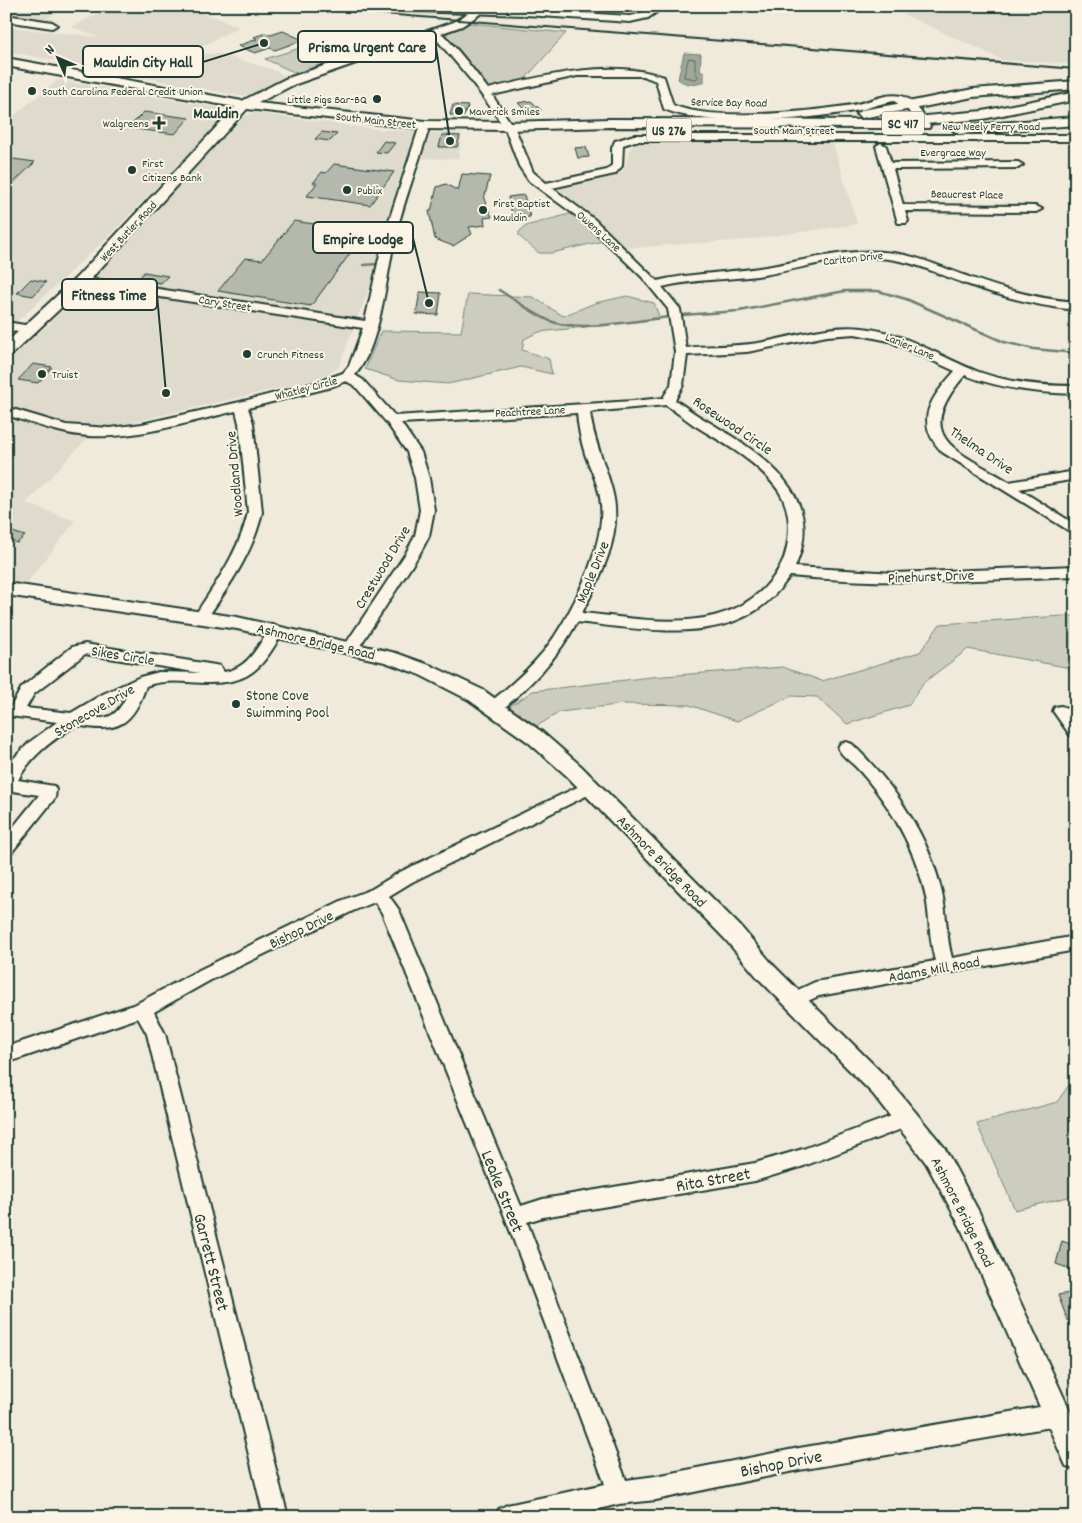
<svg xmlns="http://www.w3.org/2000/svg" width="1082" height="1523" viewBox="0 0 1082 1523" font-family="Dekko,sans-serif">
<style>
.built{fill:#dedbcc}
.green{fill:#cccdbf;stroke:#76857a}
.water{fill:#9fa89a;stroke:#6c7d71}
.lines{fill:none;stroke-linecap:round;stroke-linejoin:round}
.shore{stroke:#52685d;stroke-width:1}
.stream{stroke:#6c7d71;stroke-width:2.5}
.building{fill:#b5b9ad;stroke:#1f3d34}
.minor-casing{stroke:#1f3d34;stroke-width:4}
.major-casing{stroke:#1f3d34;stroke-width:4}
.highway-casing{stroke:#1f3d34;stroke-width:4}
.minor{fill:#fcf5e5;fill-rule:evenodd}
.major{fill:#fcf5e5;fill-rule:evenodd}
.highway{fill:#fcf5e5;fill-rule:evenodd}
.rail{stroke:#1f3d34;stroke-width:2}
.poi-dot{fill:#1f3d34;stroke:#fcf5e5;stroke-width:2}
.labels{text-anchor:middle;stroke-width:4;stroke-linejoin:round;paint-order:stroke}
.far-poi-label{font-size:12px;fill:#1f3d34;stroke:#fcf5e5;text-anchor:start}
.far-street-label{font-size:12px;fill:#1f3d34;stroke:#fcf5e5}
.shield{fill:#fcf5e5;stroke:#617469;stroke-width:1}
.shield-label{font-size:14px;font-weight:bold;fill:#1f3d34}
.street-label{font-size:15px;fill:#1f3d34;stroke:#fcf5e5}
.poi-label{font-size:15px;fill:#1f3d34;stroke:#fcf5e5;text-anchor:start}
.far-district-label{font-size:16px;font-weight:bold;fill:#1f3d34;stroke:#fcf5e5}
.near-street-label{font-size:18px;fill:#1f3d34;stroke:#fcf5e5}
.leader{fill:none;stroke:#1f3d34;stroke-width:2}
.callout-dot{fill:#1f3d34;stroke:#fcf5e5;stroke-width:2}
.callout{fill:#fcf5e5;stroke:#1f3d34;stroke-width:2}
.callout-label{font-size:16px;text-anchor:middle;font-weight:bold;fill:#1f3d34}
</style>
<rect width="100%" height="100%" fill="#efeada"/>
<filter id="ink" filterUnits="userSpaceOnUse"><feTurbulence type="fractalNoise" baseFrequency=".02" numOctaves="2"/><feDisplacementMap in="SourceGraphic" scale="10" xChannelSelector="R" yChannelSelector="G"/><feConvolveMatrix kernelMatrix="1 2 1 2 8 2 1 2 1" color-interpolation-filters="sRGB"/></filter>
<g filter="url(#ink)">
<g class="built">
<path d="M6,6H67L35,25L6,21Z"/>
<path d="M113,6H176L214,17L239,27L187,54H219L271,69L287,77L248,95L240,96L6,51V27L99,37L72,27Z"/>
<path d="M904,6H1076V64L1003,60L903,14Z"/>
<path d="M58,80L232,110L115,230L6,332V122Z"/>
<path d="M256,113L374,129L462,134L458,159L420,158L338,368L322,378L94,431L26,503L75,521L24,587L6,584V361L49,324L245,115Z"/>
<path d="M639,143H833L857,224L745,240L627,248L557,191L560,187L617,176L624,170L631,147Z"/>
</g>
<g class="green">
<path d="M470,23L566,33L524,80L486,88L446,37L448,32Z"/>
<path d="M297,49L338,59L296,73L265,59Z"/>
<path d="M573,213L587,223L603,241L552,253H539L519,236V232L526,226Z"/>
<path d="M468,294L533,297L563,316L595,303L627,296L654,303L660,319L539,332L524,339L522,350L549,359L552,374L521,367L448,384L399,380L365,369L381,331L461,332Z"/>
<path d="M1063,616H1076V669L968,649L923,683L909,705L847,724L817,697L791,696L737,721L689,705L624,704L560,712L537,726L509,707L533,691L651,677L783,667L822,681L920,652L940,624Z"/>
<path d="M1076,1075V1195L1015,1210L977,1124L1057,1102Z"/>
</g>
<path class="water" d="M684,53L701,54L700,71L704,72V82C696,86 685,85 678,79Z"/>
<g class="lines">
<path class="shore" d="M689,58L695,59V71L698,77L696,79L684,77Z"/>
<g class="stream">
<path d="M364,265L377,264"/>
<path d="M499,290C514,299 537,317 553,322C581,332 638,320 669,317"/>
<path d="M682,315L739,311L845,291H878L906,299L1004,342L1034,349L1076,353"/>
</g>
</g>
<g class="building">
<path d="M283,31L303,40L275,50L270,48L255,53L238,46L257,39L254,37L266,33L271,35Z"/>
<path d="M531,101L541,110L528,113L518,103Z"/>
<path d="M453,105L468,106L464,116L450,115Z"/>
<path d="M144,112L189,118L175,134L128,128Z"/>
<path d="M322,132L337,134L330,141L315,139Z"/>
<path d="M442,135L460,136L457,147H439Z"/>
<path d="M384,141L395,143L387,153L376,152Z"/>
<path d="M586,147L589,157L578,158L575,148Z"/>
<path d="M6,158L35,162L6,190Z"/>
<path d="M334,164L394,172L370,205L307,196L317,183H313L322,172L326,173Z"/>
<path d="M462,174L490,176L484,199L492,217L484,218L485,225L469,227L472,234L453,246L435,239L429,211H431L437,187L446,184L458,191Z"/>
<path d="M524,195L530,217L513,219L508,197Z"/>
<path d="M294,221L366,232L311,306L218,291L245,258L262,260Z"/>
<path d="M144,272L168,276L161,283L138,280Z"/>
<path d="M31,279L46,282L33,296L17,293Z"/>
<path d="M420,292L441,293L438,315L416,314Z"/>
<path d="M33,364L52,367L38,383L18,380Z"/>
<path d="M6,530L25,536L17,543L6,539Z"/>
<path d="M1062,1241L1076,1246V1271L1056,1264Z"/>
<path d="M1076,1292V1319L1068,1321L1058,1295Z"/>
</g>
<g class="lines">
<defs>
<g id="minor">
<path d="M353,6C445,6 537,10 630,16C643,14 652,6 665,6L648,18L630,22L526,15L357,9Z"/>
<path d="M6,15L52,22L57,25L52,28L6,21Z"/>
<path d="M435,29C446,33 480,78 488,89C543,76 610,58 664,77L673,105C713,122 808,112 852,105C868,103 885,92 901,96C915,100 923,115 930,126L929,128H921L907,109L894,101C880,103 867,109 854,111C805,120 709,128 664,109L656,81L643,76H577L492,95L516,131L533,172L546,183L607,170L612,165V148L615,141L634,135H1076V141H635L623,145L622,166L615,174L552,188L594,219L657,281C691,273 725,273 759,268C807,261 856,244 905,255C927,260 948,270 969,277C1004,290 1039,299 1076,302V310C1036,306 999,296 961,282C941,275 921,265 900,261C852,250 804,269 757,276C725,280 693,279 662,287L680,309L686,348C710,345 734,347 758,343C795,337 832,322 870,329C909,335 942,358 979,372C1010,383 1043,386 1076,386V394C1038,393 1000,389 965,375C910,439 957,450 1009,482L1076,471V479L1019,489L1076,525V535L942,452C913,421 931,398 955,371L889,341L855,334L827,336L747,352L687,355L683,385L675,400C686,407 696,415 707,421C760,453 828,494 795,567L895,573L1076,566V576C980,580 886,586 790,576C779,591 766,606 748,615C700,641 630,628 577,622C558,658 531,684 501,711L495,712L489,711L487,707L489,703C509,687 528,670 544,651C570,618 605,547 601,505C600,487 591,471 585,454C581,441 578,427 577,413L401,423L421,452L429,478L434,510L429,536L420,553L356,652H346L343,648L406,553L415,536L420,510L415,478L407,452L387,423L355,386L346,381L328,388L248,408L253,423L262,512C254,552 228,587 206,620H196L194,617C215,584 240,551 248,512L239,423L236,411C188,422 137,439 88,436C60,434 33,423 6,415V407L66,425L110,428L142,424L240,402L318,382L343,373L349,366L363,328L81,285L75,281L77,279L81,277L365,321L384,236L420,125L425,122L430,125C419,162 404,200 395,238C386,276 381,346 355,375L363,380L395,416L633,401L663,398L671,385L675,352L668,309L642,277L586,223L529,181L519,166L506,131L494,112L470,79L432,34L430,32ZM666,405C675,411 684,418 694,425C723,443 754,459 775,486C789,503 791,526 787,547C784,563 777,574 766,586C720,636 642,619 582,613C601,575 624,534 612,490C605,463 593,440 590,412Z"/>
<path d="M881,143L886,146L891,163L1018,162L1023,165L1018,168L893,169L903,205L1036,206L1042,209L1036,212L905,211L908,221L906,223H898L876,146Z"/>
<path d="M6,322L31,326L37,330L31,334L6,330Z"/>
<path d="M275,626L280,628L283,631C257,679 242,686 188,682C173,681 159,681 146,686C132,727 116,733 76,725C53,740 31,755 18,780L54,786L56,790L55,798L12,852L6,854V836L39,795L12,791L6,793V771L14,758L31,741L57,722L10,716L8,712L22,687L72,647L85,644L215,665L220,666L224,672C249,668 257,647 270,628ZM85,654L200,673L159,672L140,677L103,694L71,713L26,708L34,694ZM127,695C118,714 110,721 89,717Z"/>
<path d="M1061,706C1076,710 1076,724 1076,736L1070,735L1053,711L1055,707Z"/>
<path d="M846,742L852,744C894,784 929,836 942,893C947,915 946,936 952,958L1076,936V950L819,996L794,1007L787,1005L785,1000L787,995L815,982L935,961C929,939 930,918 926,897C920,869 909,843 895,819C884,801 871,783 856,767C850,761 842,756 838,748L840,744Z"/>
<path d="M590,781L596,783L598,787L596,791L412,882L389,896L399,910L521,1206L543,1199L755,1163L803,1149L905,1111L912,1113L915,1119L912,1125L804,1166L755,1181L543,1217L527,1222L626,1480L656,1476L799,1448L1057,1404L1065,1407L1068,1415L1065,1423L1057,1426L799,1470L656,1500L619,1504L567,1517H495L499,1509L507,1505L605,1484L505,1217L382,913L375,902L355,910L209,981L154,1012L165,1034L288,1517H264L147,1034L138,1018L6,1063V1047L136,1004L197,971L343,900L372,889L400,872Z"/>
</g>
<g id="major">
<path d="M479,6H492L462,26L293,85L258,103L425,121L508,122L609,119L880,120L983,111L1076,92V100L983,119L880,128L609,127L508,130L425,129L247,109L86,284L11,355L6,357V343L76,278L235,107L6,66V58L242,101L285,79L454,22Z"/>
<path d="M908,102L912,103L914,106L912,109L862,118L856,114L862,110Z"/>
<path d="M1076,117V125L959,134L953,130L959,126Z"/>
<path d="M6,583L237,617L396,653L432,666L483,690L542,732L581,766L741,927L774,966L889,1080L944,1147L979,1212L1076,1424V1470L1066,1466L960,1226L926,1163L873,1094L758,978L725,939L567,776L528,742L469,700L418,674L385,662L237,629L6,595Z"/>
</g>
<path id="highway" d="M1076,81V89L973,97L908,110L903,109L901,106L903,103L973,89Z"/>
</defs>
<use href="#minor" class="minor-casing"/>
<use href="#major" class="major-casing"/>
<use href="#highway" class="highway-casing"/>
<use href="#minor" class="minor"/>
<use href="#major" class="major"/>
<use href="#highway" class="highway"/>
<path class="rail" d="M282,6L1076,69"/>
</g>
</g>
<g class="poi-dot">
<circle cx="32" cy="91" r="5"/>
<circle cx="377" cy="99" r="5"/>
<circle cx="459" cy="111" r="5"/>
<path d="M156.5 115.5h5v5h5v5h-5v5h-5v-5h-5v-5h5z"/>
<circle cx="132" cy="170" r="5"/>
<circle cx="347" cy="190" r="5"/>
<circle cx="483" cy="210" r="5"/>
<circle cx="247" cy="354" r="5"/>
<circle cx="42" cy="374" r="5"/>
<circle cx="236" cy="704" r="5"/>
</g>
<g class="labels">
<g class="far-poi-label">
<text x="42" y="95">South Carolina Federal Credit Union</text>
<text x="367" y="103" text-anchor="end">Little Pigs Bar-BQ</text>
<text x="469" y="115">Maverick Smiles</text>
<text x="149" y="127" text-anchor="end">Walgreens</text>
<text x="142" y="167">First<tspan x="142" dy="14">Citizens Bank</tspan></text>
<text x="357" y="194">Publix</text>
<text x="493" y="207">First Baptist<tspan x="493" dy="14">Mauldin</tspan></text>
<text x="257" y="358">Crunch Fitness</text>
<text x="52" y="378">Truist</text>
</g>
<g class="far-street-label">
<text transform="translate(729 102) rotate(1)" y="4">Service Bay Road</text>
<text transform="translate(376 120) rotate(6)" y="4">South Main Street</text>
<text x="991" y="130">New Neely Ferry Road</text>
<text x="794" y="134">South Main Street</text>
<text x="953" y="156">Evergrace Way</text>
<text transform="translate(967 194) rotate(1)" y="4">Beaucrest Place</text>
<text transform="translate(128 231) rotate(-47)" y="4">West Butler Road</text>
<text transform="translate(599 231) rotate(42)" y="4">Owens Lane</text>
<text transform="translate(853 258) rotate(-6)" y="4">Carlton Drive</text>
<text transform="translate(225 303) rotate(9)" y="4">Cary Street</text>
<text transform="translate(910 346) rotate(23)" y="4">Lanier Lane</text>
<text transform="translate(306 388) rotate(-15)" y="4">Whatley Circle</text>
<text transform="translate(530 411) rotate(-3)" y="4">Peachtree Lane</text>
</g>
<g class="shield">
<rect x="882" y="111.5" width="42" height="23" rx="4"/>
<rect x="646.5" y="118.5" width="45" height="23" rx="4"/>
</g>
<g class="shield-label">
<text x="903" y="128">SC 417</text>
<text x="669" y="135">US 276</text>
</g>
<g class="street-label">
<text transform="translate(733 425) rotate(34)" y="5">Rosewood Circle</text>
<text transform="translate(982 450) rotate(34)" y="5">Thelma Drive</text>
<text transform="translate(234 474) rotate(-95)" y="5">Woodland Drive</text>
<text transform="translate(382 567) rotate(-59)" y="5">Crestwood Drive</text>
<text transform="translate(592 572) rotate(-68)" y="5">Maple Drive</text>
<text transform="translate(931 576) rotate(-2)" y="5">Pinehurst Drive</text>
<text transform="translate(316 641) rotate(13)" y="5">Ashmore Bridge Road</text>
<text transform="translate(123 655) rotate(9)" y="5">Sikes Circle</text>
<text transform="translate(94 710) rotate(-30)" y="5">Stonecove Drive</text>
<text transform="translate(662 861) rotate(46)" y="5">Ashmore Bridge Road</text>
<text transform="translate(301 929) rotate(-26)" y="5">Bishop Drive</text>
<text transform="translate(934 969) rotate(-10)" y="5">Adams Mill Road</text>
<text transform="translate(963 1212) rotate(63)" y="5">Ashmore Bridge Road</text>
</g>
<g class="poi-label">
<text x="246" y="700">Stone Cove<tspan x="246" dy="17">Swimming Pool</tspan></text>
</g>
<g class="far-district-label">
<text x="216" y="118">Mauldin</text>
</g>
<g class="near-street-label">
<text transform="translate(713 1179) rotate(-10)" y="6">Rita Street</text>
<text transform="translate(503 1191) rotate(68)" y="6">Leake Street</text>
<text transform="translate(212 1262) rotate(76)" y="6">Garrett Street</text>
<text transform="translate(781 1463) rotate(-11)" y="6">Bishop Drive</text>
</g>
</g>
<path class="leader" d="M450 141L436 47M264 43L203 62M429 303L413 238M166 393L157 295"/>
<g class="callout-dot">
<circle cx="450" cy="141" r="5"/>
<circle cx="264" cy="43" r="5"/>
<circle cx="429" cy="303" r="5"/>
<circle cx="166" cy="393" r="5"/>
</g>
<g class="callout">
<rect x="298" y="31" width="138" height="31" rx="5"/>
<rect x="83" y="46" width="120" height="31" rx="5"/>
<rect x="313" y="222" width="100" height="31" rx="5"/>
<rect x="62" y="279" width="95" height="31" rx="5"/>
</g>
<g class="callout-label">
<text x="367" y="52">Prisma Urgent Care</text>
<text x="143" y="67">Mauldin City Hall</text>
<text x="363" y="244">Empire Lodge</text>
<text x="109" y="300">Fitness Time</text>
</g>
<rect width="1082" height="1523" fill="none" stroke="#fcf5e5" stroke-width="25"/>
<rect x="12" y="12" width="1057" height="1498" fill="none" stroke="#1f3d34" stroke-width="2" filter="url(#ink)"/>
<g transform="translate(58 58) rotate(315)" stroke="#fcf5e5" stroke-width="4" paint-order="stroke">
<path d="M0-4L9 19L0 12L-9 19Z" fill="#1f3d34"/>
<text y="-8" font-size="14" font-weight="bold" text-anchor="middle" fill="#1f3d34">N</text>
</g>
</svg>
